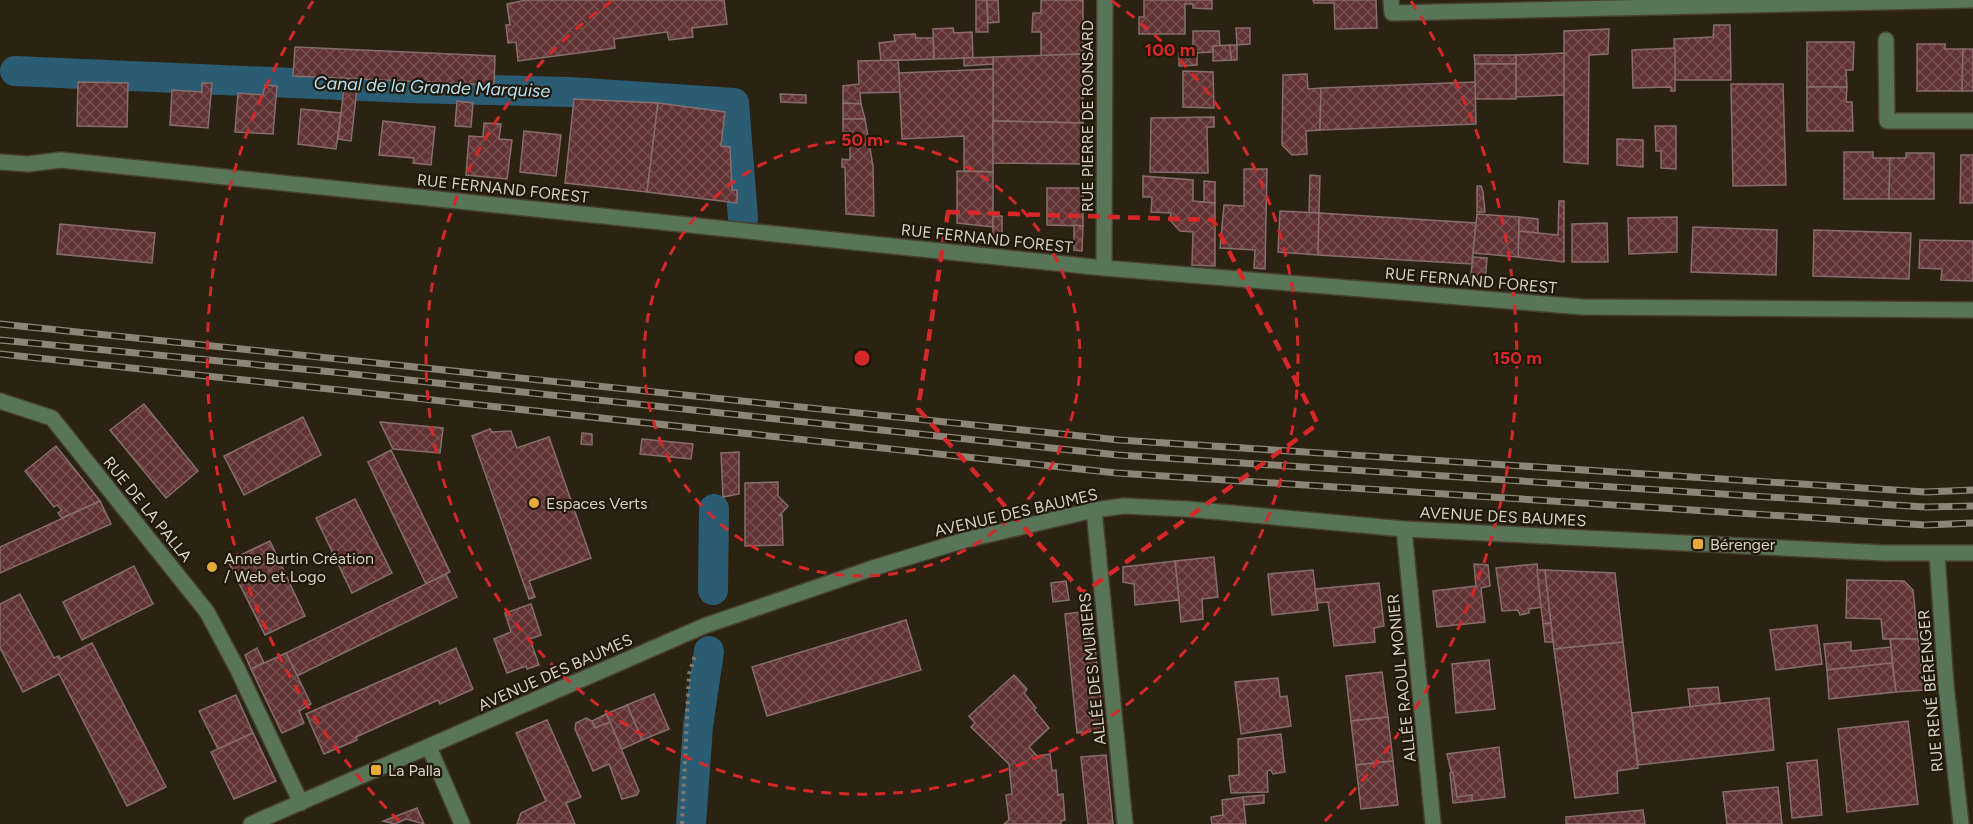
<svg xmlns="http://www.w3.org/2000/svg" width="1973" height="824" viewBox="0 0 1973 824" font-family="Figtree,sans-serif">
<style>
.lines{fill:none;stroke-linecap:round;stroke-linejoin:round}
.canal{stroke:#2a5d73;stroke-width:30}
.building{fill:url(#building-cross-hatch);stroke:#866e6e;stroke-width:1.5}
.minor-casing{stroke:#473e2f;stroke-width:18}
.path{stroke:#81796c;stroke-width:4;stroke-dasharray:3 4.5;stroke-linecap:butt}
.minor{stroke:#587557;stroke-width:15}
.rail-casing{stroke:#8c8578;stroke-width:7}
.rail{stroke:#211808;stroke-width:4.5;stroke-dasharray:14;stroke-linecap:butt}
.marked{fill:none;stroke:#d62828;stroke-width:4.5;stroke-dasharray:12 8;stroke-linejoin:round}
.ring{fill:none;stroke:#d62828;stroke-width:3;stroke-dasharray:10 8}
.poi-dot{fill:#e9ab38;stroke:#211808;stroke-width:2}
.labels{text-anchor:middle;stroke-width:4.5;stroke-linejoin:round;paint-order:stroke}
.street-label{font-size:16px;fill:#d7d1c7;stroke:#211808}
.poi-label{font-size:16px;fill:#d7d1c7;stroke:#211808;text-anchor:start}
.water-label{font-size:18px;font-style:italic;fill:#b3e1f7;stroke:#211808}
.centre{fill:#d62828;stroke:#211808;stroke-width:3}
.ring-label{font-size:18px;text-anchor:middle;font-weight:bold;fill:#d62828;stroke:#211808;stroke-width:4.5;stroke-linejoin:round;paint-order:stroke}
</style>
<defs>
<pattern id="building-cross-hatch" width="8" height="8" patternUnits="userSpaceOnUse" patternTransform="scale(1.5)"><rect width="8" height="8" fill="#613334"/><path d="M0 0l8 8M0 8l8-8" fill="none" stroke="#775050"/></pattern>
</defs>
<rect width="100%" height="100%" fill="#2b2212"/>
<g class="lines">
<g class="canal">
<path d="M15,71L408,88L570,92L734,103L743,218"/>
<path d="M713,590L714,509"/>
<path d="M691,824L698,726L709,651"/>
</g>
</g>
<g class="building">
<path d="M526,0H724L727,24L692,28L693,37L669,40L667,32L614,39L615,48L518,61L516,42L508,43L506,25H510L507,4Z"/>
<path d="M976,0H987L988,32H976Z"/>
<path d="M987,0H998L999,22L988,23Z"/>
<path d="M1041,0H1083V54L1041,56V32H1032L1033,13H1041Z"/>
<path d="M1144,0H1212V9L1193,8V4H1185V34H1139V17H1144Z"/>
<path d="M1313,0H1376L1377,28L1335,29L1334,3H1314Z"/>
<path d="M1714,25H1730L1731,80H1675L1674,39L1713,37Z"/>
<path d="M953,28L954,33L972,32L973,58L934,59L933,29Z"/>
<path d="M1236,28H1250V44L1237,45Z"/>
<path d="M1609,29L1608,54L1589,55L1588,164L1564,162V31Z"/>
<path d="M1193,31H1219L1220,46H1213V52L1193,53Z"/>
<path d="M915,34L916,38H933L934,59L881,61L879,43L895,41L894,35Z"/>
<path d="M1807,42H1854L1853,70H1846L1847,87H1807Z"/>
<path d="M1917,44H1945V49H1963L1962,91H1917Z"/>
<path d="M1230,45H1237V60H1231Z"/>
<path d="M1230,45L1231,60L1213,61V46Z"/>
<path d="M295,47L495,56L494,85L293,76Z"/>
<path d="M1675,48V91H1671V87L1633,88L1632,50Z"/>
<path d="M1963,49H1973V91H1962Z"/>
<path d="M1179,53H1197V65L1179,66Z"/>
<path d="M1564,53V95L1516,97V55Z"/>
<path d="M1083,54V123L993,121V57Z"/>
<path d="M1474,55H1516V64H1475Z"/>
<path d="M993,57V64L964,66V58Z"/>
<path d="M898,60L901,92L860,93L861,104L843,103V86L859,84L858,61Z"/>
<rect x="1475" y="64" width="41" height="35"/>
<path d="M993,69V172L964,171V136L902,139L899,73Z"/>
<path d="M1183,71L1213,72L1214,108L1183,107Z"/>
<path d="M1307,74L1308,89L1321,88L1320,130L1306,131L1307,154L1292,155L1282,145L1283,75Z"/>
<path d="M78,82L128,83L127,127L77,126Z"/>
<path d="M1475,82L1476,124L1320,130L1321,88Z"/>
<path d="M202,83H212L208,128L170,125L172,90L202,92Z"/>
<path d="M1731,84H1783L1786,185L1733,186Z"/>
<path d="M265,85L277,86L273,134L235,132L238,93L263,95Z"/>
<path d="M1807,87H1847L1846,102H1852L1853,131H1807Z"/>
<path d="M344,88L357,89L351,141L338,139Z"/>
<path d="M780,94L806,95V103L781,102Z"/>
<path d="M574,99L658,103L647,192L565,183Z"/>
<path d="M457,101L473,103L471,127L455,126Z"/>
<path d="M658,103L725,112L721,146L730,147L732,190H737V203L647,192Z"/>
<path d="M843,103L861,104L865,119H843Z"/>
<path d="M301,109L341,113L336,149L298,144Z"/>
<path d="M1214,117V127H1207L1208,173L1150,172L1151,118Z"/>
<path d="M843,119H865L873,166L874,216L846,214L845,167H842V159L850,160V132H843Z"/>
<path d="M383,121L435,127L431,165L413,163L414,158L379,155Z"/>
<path d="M993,121L1083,123V164L993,163Z"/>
<path d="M484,123L501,124L499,139L512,140L507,179L466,175L469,136L483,137Z"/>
<path d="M1655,126H1676V169L1661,168V151H1656Z"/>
<path d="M524,131L561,135L556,176L520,172Z"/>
<path d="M1617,139L1643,140V167L1617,165Z"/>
<path d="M1844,152H1873V158H1890L1889,199H1844Z"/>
<path d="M1906,153H1934V199H1889L1890,158H1906Z"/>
<path d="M1961,155H1973V203H1960Z"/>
<path d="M1244,169H1267L1265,269L1254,268L1255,250L1220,248L1224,205L1244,206Z"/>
<path d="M957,171L993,172V227L957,223Z"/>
<path d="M1310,175L1320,176L1319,213H1309Z"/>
<path d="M1143,176L1193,180V201L1215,203V266L1192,265L1193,232L1180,231L1170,220L1171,213L1151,212L1152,197H1143Z"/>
<path d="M1204,181L1215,182V203L1204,202Z"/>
<path d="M1477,186H1481L1483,192L1485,212H1477Z"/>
<path d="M1047,188H1083V226L1047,225Z"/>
<path d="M1559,201H1564V262L1518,257L1519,231L1558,235Z"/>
<path d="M1280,211L1319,213L1318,255L1278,252Z"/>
<path d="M1319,213L1476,223L1472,264L1318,255Z"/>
<path d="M1477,214L1519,217L1518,257L1473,253Z"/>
<path d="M993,216H1002V243L993,242Z"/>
<path d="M1519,217L1538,219V233L1519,231Z"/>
<path d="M1677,217V252L1629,254L1628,218Z"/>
<path d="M1607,223L1608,262H1572V224Z"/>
<path d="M60,224L155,233L152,263L57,254Z"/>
<path d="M1074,225L1083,226L1082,251L1074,250Z"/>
<path d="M1693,227L1777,230L1776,275L1691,272Z"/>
<path d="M1814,230L1911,233L1909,279L1813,276Z"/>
<path d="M1920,240L1973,241V281L1941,280L1942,269L1919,268Z"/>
<path d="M1473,257L1487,258L1485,283L1470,282Z"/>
<path d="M144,404L198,471L166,498L110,430Z"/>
<path d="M303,417L321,455L244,495L224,456Z"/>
<path d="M380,422L443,428L440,453L393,449Z"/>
<path d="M490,429L492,432L511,431L517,448L549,437L591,558L529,581L535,597L529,599L472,436Z"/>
<path d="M582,433L592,434V445L581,444Z"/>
<path d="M642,439L693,444L691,459L640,454Z"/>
<path d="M56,446L100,501L62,518L58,513L62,510L57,505L54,507L25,471Z"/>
<path d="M391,450L450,572L426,584L368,462Z"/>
<path d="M739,452V494L723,497L721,453Z"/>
<path d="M778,482V496L788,506L780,515H782L783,545L745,546V483Z"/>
<path d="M355,499L392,573L352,593L316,518Z"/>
<path d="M100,501L111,524L0,573V547Z"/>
<path d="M270,541L305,616L265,635L228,561Z"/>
<path d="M1214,557L1218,597L1202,599L1203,619L1181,622L1175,561Z"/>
<path d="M1175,561L1179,600L1135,605L1134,584L1123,582V567Z"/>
<path d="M1474,564L1488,565L1490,586L1481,588L1485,622L1437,627L1433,591L1476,586Z"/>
<path d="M1537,564L1542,607L1529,609V613L1520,615L1518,610L1502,611L1496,568Z"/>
<path d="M134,566L153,604L82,640L63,602Z"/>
<path d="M1313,570L1318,610L1272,615L1268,574Z"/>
<path d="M1537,570H1545L1551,623L1543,624Z"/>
<path d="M1545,570L1615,573L1623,642L1554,649Z"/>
<path d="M446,574L457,597L297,676L286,653Z"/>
<path d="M1847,580L1904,581L1913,590L1918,639H1883L1881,619L1846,618Z"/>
<path d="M1066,581L1069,600L1053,602L1051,583Z"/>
<path d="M1379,583L1384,626L1374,628L1375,642L1334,646L1328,602L1317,603L1315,589Z"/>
<path d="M20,594L54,658L59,656L60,659L92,643L166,787L127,806L59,674L23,692L0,648V604Z"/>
<path d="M531,604L541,635L530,639L539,665L527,669L526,666L507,673L494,639L511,632L505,613Z"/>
<path d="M1091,611L1104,730L1077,733L1065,614Z"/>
<path d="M906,620L921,670L767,716L752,667Z"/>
<path d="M1551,623L1553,642H1545L1543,624Z"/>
<path d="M1817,625L1822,664L1776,670L1770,630Z"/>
<path d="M1890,639H1918L1924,690L1896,692Z"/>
<path d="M1623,642L1638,768L1617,771L1618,793L1575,798L1554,649Z"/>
<path d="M1851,642V651L1891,647L1892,663L1827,670L1824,644Z"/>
<path d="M257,648L264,663L251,669L245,655Z"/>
<path d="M456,648L473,689L440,704L438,700L356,737L357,740L324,754L306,714Z"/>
<path d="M286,653L311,704L299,711L304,723L282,733L251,669Z"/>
<path d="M1489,660L1495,709L1456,713L1452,664Z"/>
<path d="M1892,663L1896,692L1829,699L1827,670Z"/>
<path d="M1382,672L1388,717L1351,721L1346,676Z"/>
<path d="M1014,675L1027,689L1024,693L1036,708L1034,710L1049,728L1029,747L1037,756L1050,754L1052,771L1056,770L1058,795L1063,794L1065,820L1061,821V824H1004L1009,820L1006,795L1012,794L1009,764L971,727L975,723L969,716Z"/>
<path d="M1278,678L1280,697L1287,696L1291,726L1241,734L1235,682Z"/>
<path d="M1718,687L1720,703L1690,707L1688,689Z"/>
<path d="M654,694L669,729L642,740L627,705Z"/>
<path d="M236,695L253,733L218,749L199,711Z"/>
<path d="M1769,698L1774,750L1638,765L1632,713Z"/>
<path d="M627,705L642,740L622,749L606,714Z"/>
<path d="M606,714L610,722L595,728L592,721Z"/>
<path d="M1388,717L1393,761L1356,765L1351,721Z"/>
<path d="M586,718L592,721L595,728L610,722L639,791L637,795L622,799L609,764L593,771L575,729L576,723Z"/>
<path d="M547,720L581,797L566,803L575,824H517L521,813L546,801L516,733Z"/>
<path d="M1908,721L1918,804L1847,812L1838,729Z"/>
<path d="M253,733L276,781L234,799L211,752Z"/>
<path d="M1281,734L1285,772L1273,774L1271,770L1267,771L1268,792L1231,793L1229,776L1239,775L1238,739Z"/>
<path d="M1499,747L1505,797L1472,801V795L1457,797L1447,754Z"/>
<path d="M1106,755L1113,824H1088L1081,757Z"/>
<path d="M1817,760L1822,815L1792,818L1787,763Z"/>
<path d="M1393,761L1398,805L1361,809L1356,765Z"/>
<path d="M1453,772L1457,797L1472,795V801L1453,803L1450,773Z"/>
<path d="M1778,787L1782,824H1727L1723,792Z"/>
<path d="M1264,795V803L1244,805L1243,797Z"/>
<path d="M1243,797L1246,824H1212L1211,817L1223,815L1222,800Z"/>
<path d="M417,808L424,824L406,819L395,824L383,821Z"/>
<path d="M1643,810L1645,824H1566V817Z"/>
</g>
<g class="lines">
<defs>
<g id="minor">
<path d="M1391,0L1392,13L1973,0"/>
<path d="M1886,40L1887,121H1973"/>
<path d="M0,162L28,164L61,160L1104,268L1583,307L1973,310"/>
<path d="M1104,268L1105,0"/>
<path d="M0,401L52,418L207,612L238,670L301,803"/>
<path d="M1094,510L1125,824"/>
<path d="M1404,529L1433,824"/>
<path d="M1937,554L1946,685L1961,824"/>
<path d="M429,747L462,824"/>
<path d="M251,824L704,626L873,568L965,540L1094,510L1124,506L1187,509L1404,529L1885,553H1973"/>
</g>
</defs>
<use href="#minor" class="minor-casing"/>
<path class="path" d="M682,824L689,674L695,655"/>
<use href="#minor" class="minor"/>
<defs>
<g id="rail">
<path d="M0,324L1119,440L1925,492L1973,490"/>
<path d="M0,340L333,372L1118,455L1925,507L1973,506"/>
<path d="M0,354L1117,473L1925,525L1973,523"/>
</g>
</defs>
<use href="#rail" class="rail-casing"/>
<use href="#rail" class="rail"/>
</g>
<path class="marked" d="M948,212L1213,220L1318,424L1083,593L918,409Z"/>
<g class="ring">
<circle cx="862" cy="358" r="218"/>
<path d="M1112 1A436 436 0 1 1 612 1"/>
<path d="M399 821A655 655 0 0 1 313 1M1411 1A655 655 0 0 1 1325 821"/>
</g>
<g class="poi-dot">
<circle cx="534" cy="503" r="6"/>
<rect x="1692" y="538" width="12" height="12" rx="3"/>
<circle cx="212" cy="567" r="6"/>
<rect x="370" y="764" width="12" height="12" rx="3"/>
</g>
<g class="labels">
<g class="street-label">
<text transform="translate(1087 116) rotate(-90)" y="6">RUE PIERRE DE RONSARD</text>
<text transform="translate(503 188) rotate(6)" y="6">RUE FERNAND FOREST</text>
<text transform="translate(987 238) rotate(6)" y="6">RUE FERNAND FOREST</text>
<text transform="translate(1471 280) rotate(5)" y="6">RUE FERNAND FOREST</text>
<text transform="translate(148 509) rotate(51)" y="6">RUE DE LA PALLA</text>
<text transform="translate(1016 512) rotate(-13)" y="6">AVENUE DES BAUMES</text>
<text transform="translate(1503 516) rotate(3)" y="6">AVENUE DES BAUMES</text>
<text transform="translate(1092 669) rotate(-96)" y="6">ALLÉE DES MURIERS</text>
<text transform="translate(555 672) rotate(-24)" y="6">AVENUE DES BAUMES</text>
<text transform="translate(1401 678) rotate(-96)" y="6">ALLÉE RAOUL MONIER</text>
<text transform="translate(1930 691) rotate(-95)" y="6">RUE RENÉ BÉRENGER</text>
</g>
<g class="poi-label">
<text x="546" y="509">Espaces Verts</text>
<text x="1710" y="550">Bérenger</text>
<text x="224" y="564">Anne Burtin Création<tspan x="224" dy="18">/ Web et Logo</tspan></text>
<text x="388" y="776">La Palla</text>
</g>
<g class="water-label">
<text transform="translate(432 87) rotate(2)" y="6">Canal de la Grande Marquise</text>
</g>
</g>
<circle cx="862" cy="358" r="9" class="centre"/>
<g class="ring-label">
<text x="1170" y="56">100 m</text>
<text x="862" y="146">50 m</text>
<text x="1517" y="364">150 m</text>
</g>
</svg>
